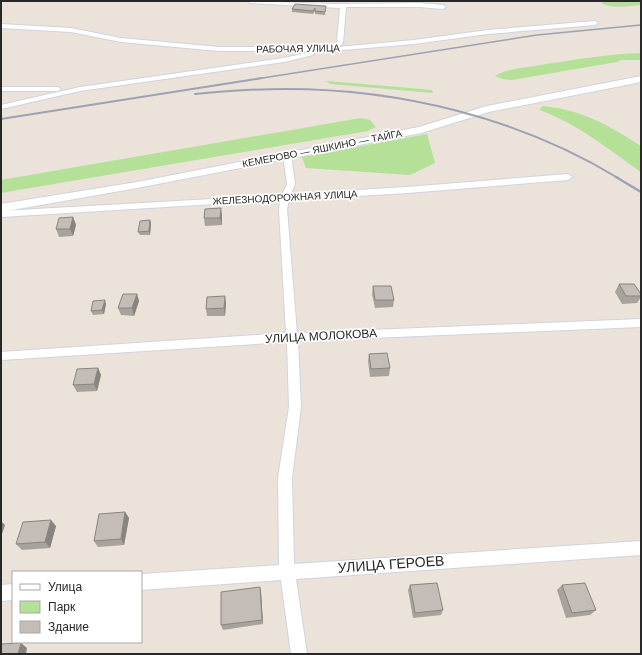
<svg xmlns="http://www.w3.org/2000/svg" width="642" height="655" viewBox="0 0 642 655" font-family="Helvetica,sans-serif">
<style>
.green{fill:#b5e097}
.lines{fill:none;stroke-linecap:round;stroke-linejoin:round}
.street-casing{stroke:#cfd4e1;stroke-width:2}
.secondary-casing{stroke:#cfd4e1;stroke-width:2}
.street{fill:#fff;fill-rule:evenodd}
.secondary{fill:#fff;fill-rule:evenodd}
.rail-far2{stroke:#9da2b2;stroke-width:1.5}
.rail-far1{stroke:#9da2b2;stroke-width:2}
.rail{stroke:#9da2b2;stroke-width:2.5}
.wall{fill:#a8a29d}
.shaded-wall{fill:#888480}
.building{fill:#c3bcb7;stroke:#888480}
.labels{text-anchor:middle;stroke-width:3.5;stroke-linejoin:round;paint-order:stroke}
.far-street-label{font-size:10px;fill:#282828;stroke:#fff}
.street-label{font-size:12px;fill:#282828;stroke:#fff}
.near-street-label{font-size:14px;fill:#282828;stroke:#fff}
</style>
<rect width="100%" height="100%" fill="#ebe2da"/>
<g class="green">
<path d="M606,1H641V5C629,6 612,9 601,3Z"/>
<path d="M641,53V60H621L617,62L512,80L502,79L495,76C507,68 525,68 540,65C574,60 607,54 641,53Z"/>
<path d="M326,81L422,89L432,90L433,93L330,84Z"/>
<path d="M543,106C583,110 608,125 641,146V172C609,150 577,123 539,110Z"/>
<path d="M361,118L370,120L376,127L368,131L1,193V180Z"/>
<path d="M427,134L435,163L410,175L306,168L302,157Z"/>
</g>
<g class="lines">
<defs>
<g id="street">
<path d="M247,1L335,4L419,3L443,5L446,7L443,9L419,7H346L343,43L338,47L414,40L488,30L595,21L598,23L595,25L488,34L414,44L331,51H219L121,42L71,32L1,28V24L71,28L121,38L219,47H329L337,42L340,8L250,3Z"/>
<path d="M311,52L314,54L313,55L284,62L80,91L1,109V105L80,87L284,58Z"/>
<path d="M1,87H58L61,89L58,91H1Z"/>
<path d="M284,153H290L291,155L295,184L291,194L407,187L568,174L572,177L568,180L407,193L289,200L287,209L297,333L641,319V327L298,341L301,407L292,478L294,564L641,541V555L296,579L307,654H291L281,580L141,590V574L279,565L278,478L289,407L287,342L1,360V352L286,333L279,209L280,200L1,217V211L282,195L287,184L283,155Z"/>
<path d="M13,584V600L1,601V585Z"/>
</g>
<path id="secondary" d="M641,76V82L489,112L421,133L137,188L1,212V204L137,182L419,127L487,106Z"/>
</defs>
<use href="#street" class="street-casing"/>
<use href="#secondary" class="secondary-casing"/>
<use href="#street" class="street"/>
<use href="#secondary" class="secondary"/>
<path class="rail-far2" d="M256,79L537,35L641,25"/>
<g class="rail-far1">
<path d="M195,94C225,91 255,89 286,89C400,89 520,118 618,178"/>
<path d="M1,119L262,78"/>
</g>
<path class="rail" d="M616,177L641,192"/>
</g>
<g class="wall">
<path d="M299,1H328V2Z"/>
<path d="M326,6L325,15L315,14V11L313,14L292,12V9Z"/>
<path d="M222,215V225L205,226L204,218Z"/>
<path d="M73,217L76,225L73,236L59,237L56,229Z"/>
<path d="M150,220L151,224L150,235H140L138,232Z"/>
<path d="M619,284L641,294V297L637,303L622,304L615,292Z"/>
<path d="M373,286L394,300L393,307L375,308L372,294Z"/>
<path d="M137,294L139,301L134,316L121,315L118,308Z"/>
<path d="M226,303L225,316H207L206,309Z"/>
<path d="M106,304L104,314L93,315L91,311Z"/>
<path d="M369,354L390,368L389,376L370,377L368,361Z"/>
<path d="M98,368L101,375L97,391L77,392L73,385Z"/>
<path d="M125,512L129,518L124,545L98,547L94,541Z"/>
<path d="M56,526L50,548L22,550L16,544Z"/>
<path d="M410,585L443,610L441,615L413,618L408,590Z"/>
<path d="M562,585L596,610L590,615L566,618L557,590Z"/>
<path d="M260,587L261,592L263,624L223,630L221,625Z"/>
</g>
<g class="shaded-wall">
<path d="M221,208L222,215V225L220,218Z"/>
<path d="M73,217L76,225L73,236L70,229Z"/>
<path d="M150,220L151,224L150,235L149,231Z"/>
<path d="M137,294L139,301L134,316L132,308Z"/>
<path d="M225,296L226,303L225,316L224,308Z"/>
<path d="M105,300L106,304L104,314L102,310Z"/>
<path d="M98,368L101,375L97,391L94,384Z"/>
<path d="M125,512L129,518L124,545L121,539Z"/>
<path d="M51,520L56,526L50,548L45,542Z"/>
<path d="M1,521L5,525L1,537Z"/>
<path d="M260,587L261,592L263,624L262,620Z"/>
<path d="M21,643L27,648L26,654H18Z"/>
</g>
<g class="building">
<path d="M295,4L326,6L325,12L315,11V8L313,11L292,9Z"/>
<path d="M221,208L220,218H204L205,209Z"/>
<path d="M73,217L70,229H56L59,218Z"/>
<path d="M150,220L149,231L138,232L140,221Z"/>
<path d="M619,284H634L641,294V296H626Z"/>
<path d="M373,286H391L394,300H375Z"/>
<path d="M123,294H137L132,308H118Z"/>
<path d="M225,296L224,308L206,309L207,297Z"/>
<path d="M105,300L102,310L91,311L93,301Z"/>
<path d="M387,353L390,368L371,369L369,354Z"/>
<path d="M98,368L94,384L73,385L77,369Z"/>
<path d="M125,512L121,539L94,541L99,514Z"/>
<path d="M51,520L45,542L16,544L23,522Z"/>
<path d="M437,583L443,610L415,613L410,585Z"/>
<path d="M585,583L596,610L572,613L562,585Z"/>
<path d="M260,587L262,620L221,625V592Z"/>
<path d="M21,643L18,654H1V644Z"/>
</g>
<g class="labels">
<g class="far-street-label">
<text transform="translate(298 48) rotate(-1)" y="4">РАБОЧАЯ УЛИЦА</text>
<text transform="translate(322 148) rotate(-11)" y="4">КЕМЕРОВО — ЯШКИНО — ТАЙГА</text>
<text transform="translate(285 197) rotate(-3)" y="4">ЖЕЛЕЗНОДОРОЖНАЯ УЛИЦА</text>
</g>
<g class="street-label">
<text transform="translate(321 336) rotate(-3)" y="4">УЛИЦА МОЛОКОВА</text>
</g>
<g class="near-street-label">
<text transform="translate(391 564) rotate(-4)" y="5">УЛИЦА ГЕРОЕВ</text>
</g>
</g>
<rect width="642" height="655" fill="none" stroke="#282828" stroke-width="4"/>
<rect x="12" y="571" width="130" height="72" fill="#ffffff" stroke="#a9a9a9"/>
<rect x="20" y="584" width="20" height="6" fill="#ffffff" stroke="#a9a9a9"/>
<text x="48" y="591" font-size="12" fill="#282828">Улица</text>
<rect x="20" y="601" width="20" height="12" fill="#b5e097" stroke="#a9a9a9"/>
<text x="48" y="611" font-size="12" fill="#282828">Парк</text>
<rect x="20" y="621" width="20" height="12" fill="#c3bcb7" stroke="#a9a9a9"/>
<text x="48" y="631" font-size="12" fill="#282828">Здание</text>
</svg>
